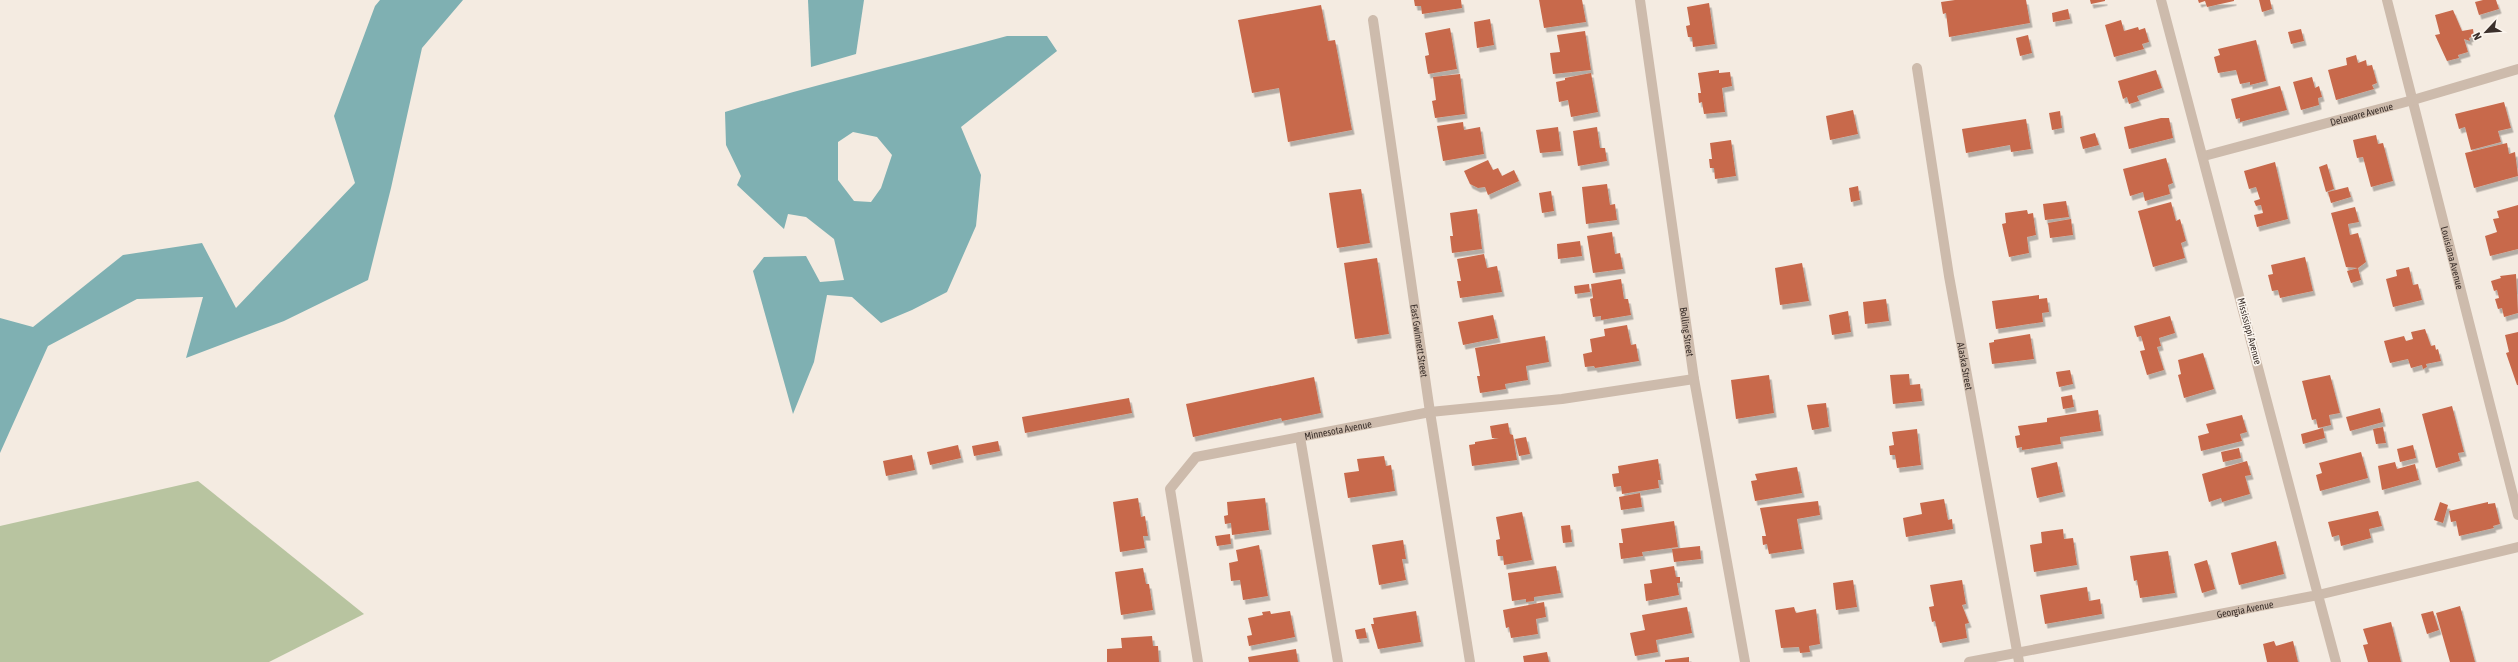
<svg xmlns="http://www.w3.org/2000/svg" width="2518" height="662" viewBox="0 0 2518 662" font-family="'Asap Condensed',sans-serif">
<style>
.green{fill:#b8c4a0}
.water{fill:#7fb0b2;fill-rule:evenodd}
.building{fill:#c8694b;filter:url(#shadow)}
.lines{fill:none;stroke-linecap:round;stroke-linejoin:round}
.minor{stroke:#cdbbac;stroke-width:10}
.tertiary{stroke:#cdbbac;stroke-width:10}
.labels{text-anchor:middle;stroke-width:3.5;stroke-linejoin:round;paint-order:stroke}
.street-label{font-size:10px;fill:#3b302b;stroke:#fbf5ee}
</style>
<defs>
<filter id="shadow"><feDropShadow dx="2.5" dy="4.5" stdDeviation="0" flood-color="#0004"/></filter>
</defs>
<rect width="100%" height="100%" fill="#f4ebe1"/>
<path class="green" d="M198,481L364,614L269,662H0V526Z"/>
<g class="water">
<path d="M380,0H463L422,48L391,188L368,280L284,321L186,358L203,297L137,299L48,346L0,453V318L33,327L123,255L202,243L236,308L355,183L334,116L375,6Z"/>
<path d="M808,0H864L856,54L811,67Z"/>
<path d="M1007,36H1047L1057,51L961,127L981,175L976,226L947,292L912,310L881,323L852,297L827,295L814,362L793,414L753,271L764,257L806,256L820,282L844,280L834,239L806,217L788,214L784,229L737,185L741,176L726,145L725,112C818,83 913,62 1007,36ZM853,132L877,137L892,155L881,188L871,202L854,201L838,180V142Z"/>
</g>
<g class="building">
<path d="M1414,0H1461L1462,8L1422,14L1421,6H1415Z"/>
<path d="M1539,0H1582L1586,22L1544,28Z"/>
<path d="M1955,0H2026L2030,23L1949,37L1946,13L1943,14L1941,2Z"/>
<path d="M2090,0H2105V1L2091,4Z"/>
<path d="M2198,0H2234V1L2207,7L2205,1L2199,3Z"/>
<path d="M2259,0H2270L2272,9L2262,12Z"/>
<path d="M2483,0H2496L2499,9L2479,15L2475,2Z"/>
<path d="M1709,3L1715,44L1693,47L1692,37H1688L1686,26L1690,25L1687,7Z"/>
<path d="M1321,5L1328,41L1335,40L1352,130L1288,142L1279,88L1252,93L1238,20Z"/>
<path d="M2068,9L2070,19L2053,22L2052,13Z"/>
<path d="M2453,10L2462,31L2473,29L2474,36L2469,38L2470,41L2464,39L2468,52L2458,55L2459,58L2447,61L2435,35L2440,34L2435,15Z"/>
<path d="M1490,19L1494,45L1477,48L1474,22Z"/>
<path d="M2121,20L2124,31L2138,27L2139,30L2145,28L2149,42L2142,44L2144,49L2114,57L2105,25Z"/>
<path d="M1450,28L1457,69L1428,74L1425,56L1429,55L1425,33Z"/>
<path d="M2301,29L2304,41L2291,44L2288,32Z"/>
<path d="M1585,31L1591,70L1553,74L1550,53L1560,52L1557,35Z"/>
<path d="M2028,35L2032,53L2020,56L2016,38Z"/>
<path d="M2256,40L2266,81L2250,85V82L2240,84L2236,70L2218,73L2214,57L2220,55L2218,49Z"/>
<path d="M2356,55L2358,63L2366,60L2367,66L2372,65L2377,83L2372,85L2374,89L2336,100L2328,70L2347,65L2346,58Z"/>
<path d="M1719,70V73L1730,72L1732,86L1722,88L1725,112L1704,114L1702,102L1699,103L1698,93H1701L1698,73Z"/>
<path d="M2156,70L2162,88L2137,96L2139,101L2129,104L2127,97L2123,99L2118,81Z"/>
<path d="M1591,73L1598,112L1571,117L1568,100L1559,102L1556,82L1565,80V78Z"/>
<path d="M1460,74L1465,114L1435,118L1432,101L1436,100L1433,77Z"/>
<path d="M2312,77L2315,88L2319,86L2322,97L2318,98L2319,105L2301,110L2293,82Z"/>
<path d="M2280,86L2287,110L2240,122V118L2236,119L2231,99Z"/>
<path d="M2504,102L2511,128L2498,131L2501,142L2471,150L2465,127L2459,129L2455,114Z"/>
<path d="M1853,110L1858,134L1830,140L1826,116Z"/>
<path d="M2060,111L2062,128L2052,130L2049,113Z"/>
<path d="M2161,118H2169L2173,138L2129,149L2124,127Z"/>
<path d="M2026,119L2031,149L2011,152L2010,145L1966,153L1962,129Z"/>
<path d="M1463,122L1464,130L1480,127L1484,154L1443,161L1437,126Z"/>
<path d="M1558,127L1561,151L1540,153L1536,130Z"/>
<path d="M1597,127L1600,148H1605L1607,161L1578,166L1573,131Z"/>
<path d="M2095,133L2099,145L2083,149L2080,137Z"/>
<path d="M2376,135L2378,144L2383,143L2393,181L2371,187L2363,157L2357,158L2353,140Z"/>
<path d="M1731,140L1736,176L1715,179L1714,168H1710L1709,159H1712L1710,143Z"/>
<path d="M2507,143L2509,154L2515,152L2518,176L2474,188L2465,153Z"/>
<path d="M2166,158L2173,183L2168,185L2170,194L2145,201L2143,192L2130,196L2123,169Z"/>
<path d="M1488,160L1493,170L1498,168L1502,176L1514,170L1519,181L1488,195L1485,187L1478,188L1470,184L1464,171Z"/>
<path d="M2275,162L2288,219L2257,227L2254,215L2263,213L2261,205L2256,206L2254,201L2260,199L2256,187L2249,189L2244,171Z"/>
<path d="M2327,164L2334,189L2326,192L2319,167Z"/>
<path d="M1607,184L1610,205L1615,204L1617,220L1586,224L1582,187Z"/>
<path d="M1858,186L1860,200L1851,202L1849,188Z"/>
<path d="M2348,187L2351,197L2331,203L2328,192Z"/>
<path d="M1361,189L1370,243L1337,248L1329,193Z"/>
<path d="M1551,191L1554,211L1542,213L1539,193Z"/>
<path d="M2066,201L2069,217L2045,220L2043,204Z"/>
<path d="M2171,202L2176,221L2180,219L2186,241L2181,243L2185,258L2153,267L2138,211Z"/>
<path d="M2518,205V249L2490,256L2485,236L2497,232L2493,219L2499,218L2497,211Z"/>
<path d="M2355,207L2359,222L2348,224L2350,235L2358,233L2366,262L2358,268L2361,280L2351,283L2347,271L2358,268L2346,267L2331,213Z"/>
<path d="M1477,209L1482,249L1452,253L1450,236H1453L1450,213Z"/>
<path d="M2027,210L2028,214L2033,213L2036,235L2027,237L2029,253L2009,257L2002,224L2006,223L2005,213Z"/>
<path d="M2071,219L2073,235L2050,238L2048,223Z"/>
<path d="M1612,232L1615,254L1620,253L1623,269L1593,273L1587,236Z"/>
<path d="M1580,241L1582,256L1558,259L1557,244Z"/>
<path d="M1484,254L1487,268L1497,266L1502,292L1460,298L1457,281H1461L1457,259Z"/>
<path d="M2305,257L2313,291L2280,298L2278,290L2272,291L2268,275L2273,274L2271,265Z"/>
<path d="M1377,258L1389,334L1355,339L1344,263Z"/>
<path d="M1802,263L1809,301L1780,305L1775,268Z"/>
<path d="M2409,267L2413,285L2418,284L2422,300L2393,307L2386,279L2397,276L2396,270Z"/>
<path d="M2516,274L2518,313L2504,317L2502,308L2498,309L2495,299L2499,298L2497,290L2494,291L2491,281L2501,278L2500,276Z"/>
<path d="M1621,279L1624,299H1628L1631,315L1601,320V316L1593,317L1590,299L1593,298L1591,284Z"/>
<path d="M1589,284L1590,292L1575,294L1574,286Z"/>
<path d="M2039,295V299L2047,298L2049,312L2042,313L2043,322L1996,329L1992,301Z"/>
<path d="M1886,299L1889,321L1865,324L1863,302Z"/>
<path d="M1848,311L1851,332L1832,335L1829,315Z"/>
<path d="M1493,315L1498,338L1463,345L1458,322Z"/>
<path d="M2170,316L2175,333L2159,338L2161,346L2157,347L2164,370L2147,375L2140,351L2145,350L2141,336L2137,337L2134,326Z"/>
<path d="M1627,325L1631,345L1636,344L1639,361L1595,368L1594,366L1585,367L1583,354L1592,352L1590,339L1605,336L1604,329Z"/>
<path d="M2425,329L2431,346L2435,345L2436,350L2438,349L2441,361L2426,364L2427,367L2423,369L2422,365L2411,368L2408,359L2390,363L2384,341L2404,336L2406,341L2413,339L2411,332Z"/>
<path d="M2518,332V385H2517L2506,353L2509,352L2505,335Z"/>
<path d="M2030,334L2034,359L1992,364L1989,343L1994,342V340Z"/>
<path d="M1545,336L1549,362L1526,366L1528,380L1505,384L1506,389L1480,393L1477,376H1480L1475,348Z"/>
<path d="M2203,353L2214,389L2184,398L2178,375L2181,374L2178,360Z"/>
<path d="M2070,370L2073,384L2059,387L2056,372Z"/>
<path d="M1909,374L1910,385L1920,384L1922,401L1893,404L1890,375Z"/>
<path d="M1769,375L1774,413L1736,419L1731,380Z"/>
<path d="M2330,375L2340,413L2329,415L2331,425L2318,428L2316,419L2312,420L2302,381Z"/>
<path d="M1314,377L1321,413L1282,421L1281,418L1193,437L1186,404Z"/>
<path d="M2072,395L2074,407L2063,409L2061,397Z"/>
<path d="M1129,398L1132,413L1025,433L1022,417Z"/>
<path d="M1826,403L1829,427L1812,430L1807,405Z"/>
<path d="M2452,406L2464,452L2458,453L2460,461L2436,468L2422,414Z"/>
<path d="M2380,408L2383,422L2350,431L2346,417Z"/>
<path d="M2098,410L2101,431L2060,437L2061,444L2022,450V447L2017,448L2015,436L2020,435L2018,426L2047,422V418Z"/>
<path d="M2242,415L2247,432L2240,434L2242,441L2201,451L2198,436L2209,433L2206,424Z"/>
<path d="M1508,423L1510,434L1513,435L1517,460L1472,466L1469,445L1475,444V442L1499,438H1492L1490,426Z"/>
<path d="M2383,427L2386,443L2376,444L2373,429Z"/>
<path d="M2323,428L2325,438L2303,444L2301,434Z"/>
<path d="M1917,429L1921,465L1897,468L1895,455H1890L1889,446L1894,445L1892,432Z"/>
<path d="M1526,437L1530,454L1519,456L1515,439Z"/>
<path d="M998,441L1000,451L974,456L972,446Z"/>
<path d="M958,445L961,458L930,465L927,452Z"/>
<path d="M2413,445L2416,458L2400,462L2397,449Z"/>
<path d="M2239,448L2241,458L2223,462L2221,452Z"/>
<path d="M2361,452L2368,478L2320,491L2316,475L2322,473L2319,463Z"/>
<path d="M912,455L915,470L886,476L883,461Z"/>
<path d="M1384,456L1386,466L1391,465L1395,491L1348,498L1344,473L1359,471L1357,459Z"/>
<path d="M1658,459L1661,480H1658L1659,488L1622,494L1621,486L1614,487L1612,474L1619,473L1618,466Z"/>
<path d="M2247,461L2251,475L2245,476L2250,494L2222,502L2221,498L2209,502L2202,474Z"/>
<path d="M2057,462L2063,492L2037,498L2031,468Z"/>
<path d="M2395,462L2397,469L2415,464L2419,480L2382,490L2378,466Z"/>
<path d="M1797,467L1802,493L1755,501L1751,481L1757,480L1755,474Z"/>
<path d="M1640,493L1642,507L1621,510L1619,497Z"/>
<path d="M1138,498L1141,517L1145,516L1148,536H1143L1145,548L1120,552L1113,502Z"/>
<path d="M1265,498L1269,530L1232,535L1231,523L1225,524L1224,516L1228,515L1227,502Z"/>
<path d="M1944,499L1948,520L1952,519L1953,529L1906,537L1903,518L1922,514L1920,503Z"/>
<path d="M1818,501L1820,515L1797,519L1802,549L1769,554L1767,544L1763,545L1762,536H1766L1760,508Z"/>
<path d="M2440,502L2448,505L2443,523L2434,520Z"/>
<path d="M2488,502V504L2495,503L2500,524L2493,526L2494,528L2459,536L2456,521L2451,522L2449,511Z"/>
<path d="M2378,511L2382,526L2369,529L2371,538L2341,546L2339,535L2332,537L2328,522Z"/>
<path d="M1522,512L1532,560L1504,565L1503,556H1498L1496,540L1500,539L1496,517Z"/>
<path d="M1674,521L1678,547L1642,552L1643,556L1621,559L1619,543H1623L1621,529Z"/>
<path d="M1570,525L1572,542L1563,543L1561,526Z"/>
<path d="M2063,529L2064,539L2073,538L2077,565L2034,572L2030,545L2042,543L2041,532Z"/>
<path d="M1230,534L1231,544L1217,546L1215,536Z"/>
<path d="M1403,540L1406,559H1402L1406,580L1379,585L1372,545Z"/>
<path d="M2276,541L2284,574L2239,585L2231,553Z"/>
<path d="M1259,545L1268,596L1243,600L1240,580L1231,581L1229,563L1238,561L1236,550Z"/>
<path d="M1700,546L1701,559L1674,562L1672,549Z"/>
<path d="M2168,551L2175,593L2140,598L2137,580L2134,581L2130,556Z"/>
<path d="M2207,560L2215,589L2202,593L2194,564Z"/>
<path d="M1556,566L1561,593L1534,597V601L1526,602V599L1512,601L1508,573Z"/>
<path d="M1674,566L1676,577H1680V583H1677L1679,595L1646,601L1644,584L1652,583L1650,570Z"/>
<path d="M1143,568L1146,584H1149L1153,610L1121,615L1115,572Z"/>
<path d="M1853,580L1857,607L1836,610L1833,583Z"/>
<path d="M1962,580L1966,604L1962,605L1969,623L1965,624L1967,638L1940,643L1935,621L1932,622L1929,607L1934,606L1930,585Z"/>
<path d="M2087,587L2089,601L2100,599L2102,614L2045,624L2040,595Z"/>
<path d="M1544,602L1546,617L1536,619L1538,634L1511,638L1509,627L1506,628L1503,610Z"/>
<path d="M2460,606L2475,662H2450L2436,613Z"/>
<path d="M1687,607L1692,633L1656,640L1658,652L1635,656L1630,633L1645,630L1642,615Z"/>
<path d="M1794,607L1796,613L1816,609L1820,644L1809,646L1810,652L1800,653L1799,647L1781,648L1775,610Z"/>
<path d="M1270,611L1271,614L1290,611L1295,637L1249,646L1247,636L1252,635L1248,618L1263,615L1262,612Z"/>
<path d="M1416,611L1421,642L1378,649L1371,624H1374L1373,618Z"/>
<path d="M2433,611L2439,630L2427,634L2421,614Z"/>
<path d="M2391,622L2401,662H2368L2363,645L2368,644L2363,629Z"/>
<path d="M1365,628L1367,638L1357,639L1355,630Z"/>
<path d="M1152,636L1153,646H1158L1159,662H1107V649L1122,648L1121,638Z"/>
<path d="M2274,641L2276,646L2293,641L2298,662H2267L2263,644Z"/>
<path d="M1296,649L1298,662H1249L1248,657Z"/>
<path d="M1547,652L1549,662H1524L1523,656Z"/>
<path d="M1689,657V662H1665V660Z"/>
</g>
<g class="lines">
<g class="minor">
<path id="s1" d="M1640,0L1694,379L1745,662"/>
<path id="s2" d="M2387,0L2518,515"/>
<path id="s3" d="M1373,20L1430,412L1470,662"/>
<path id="s4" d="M1917,68L1949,276L2019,662"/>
<path id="s5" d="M2204,156L2413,100L2518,69"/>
<path d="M1300,437L1338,662"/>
<path id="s6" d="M1198,662L1170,489L1196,457L1430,412L1562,399L1694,379"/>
<path id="s7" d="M1969,662L2318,595L2161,0"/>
</g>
<path class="tertiary" d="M2336,662L2318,595L2518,547"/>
</g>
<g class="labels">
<g class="street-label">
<text dy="4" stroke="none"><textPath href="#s5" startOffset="163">Delaware Avenue</textPath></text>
<text dy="4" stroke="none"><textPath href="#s2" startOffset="266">Louisiana Avenue</textPath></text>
<text transform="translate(2250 331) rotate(75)" y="4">Mississippi Avenue</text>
<text dy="4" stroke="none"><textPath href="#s1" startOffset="335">Bolling Street</textPath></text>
<text dy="4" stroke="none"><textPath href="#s3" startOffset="324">East Gwinnett Street</textPath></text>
<text dy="4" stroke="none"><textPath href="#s4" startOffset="302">Alaska Street</textPath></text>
<text dy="4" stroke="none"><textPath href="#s6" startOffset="361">Minnesota Avenue</textPath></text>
<text dy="4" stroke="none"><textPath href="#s7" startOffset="281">Georgia Avenue</textPath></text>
</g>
</g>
<g transform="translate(2486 32) rotate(244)" stroke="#fbf5ee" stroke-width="3" paint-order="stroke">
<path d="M0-3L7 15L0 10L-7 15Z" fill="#3b302b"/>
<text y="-6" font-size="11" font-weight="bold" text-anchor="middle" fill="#3b302b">N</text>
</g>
</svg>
